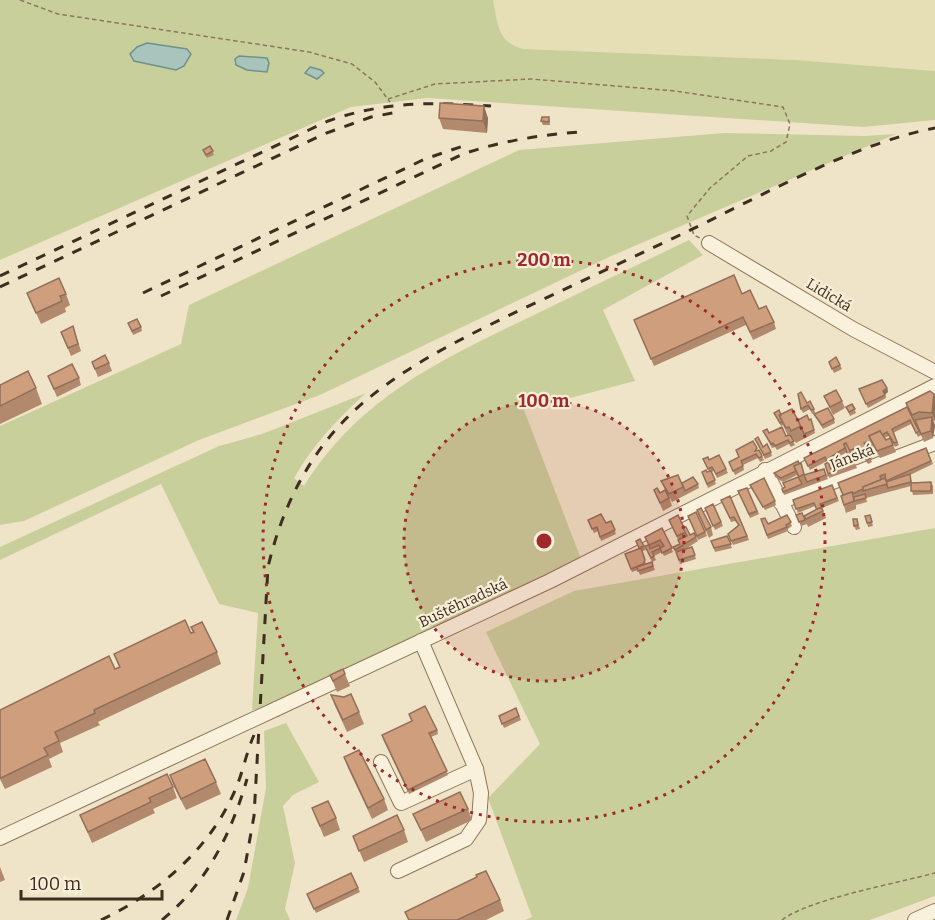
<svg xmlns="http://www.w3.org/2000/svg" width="935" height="920" viewBox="0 0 935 920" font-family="Bitter,serif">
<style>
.farmland{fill:#e6deb5}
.green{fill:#c9cf9b}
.water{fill:#a9c4bc;stroke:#6f938a;stroke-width:1.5}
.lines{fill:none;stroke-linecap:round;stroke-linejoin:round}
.minor-casing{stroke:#8d765c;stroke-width:16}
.path{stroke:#8d765c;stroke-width:1.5;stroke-dasharray:4.5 3;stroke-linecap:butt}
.minor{stroke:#faf1dc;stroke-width:14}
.rail{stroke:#3d2e20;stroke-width:3;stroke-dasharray:10 10;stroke-linecap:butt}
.minor-bridge-casing{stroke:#8d765c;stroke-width:16;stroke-linecap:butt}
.minor-bridge{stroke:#faf1dc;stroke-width:14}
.wall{fill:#b2896c;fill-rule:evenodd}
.shaded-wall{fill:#916f58}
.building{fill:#cf9f7d;stroke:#916f58;stroke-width:1.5}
.ring{fill:none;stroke:#9e2a2b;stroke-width:3;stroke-dasharray:3 6}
.labels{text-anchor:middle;stroke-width:4.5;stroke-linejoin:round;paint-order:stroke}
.street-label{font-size:15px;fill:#3d2e20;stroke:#f7eed8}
.centre{fill:#9e2a2b;stroke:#f7eed8;stroke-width:3}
.ring-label{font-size:18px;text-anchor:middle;font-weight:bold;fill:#9e2a2b;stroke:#f7eed8;stroke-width:4.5;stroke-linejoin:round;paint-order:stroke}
</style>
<rect width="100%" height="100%" fill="#f0e4c8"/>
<path class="farmland" d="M493,0H935V71L796,60L524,49L511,45L500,34Z"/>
<g class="green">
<path d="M0,0H493C498,23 497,43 524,49L796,60L935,71V120L863,127L427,98L351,107L0,260Z"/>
<path d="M724,133L864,136L896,134L609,257L320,395L199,440L24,521L0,525V426L181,344L189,305L519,150Z"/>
<path d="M689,240L703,255L603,310L635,381L524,410L581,559L266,709L252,710L258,613L219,604L161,484L0,560V547L219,446L262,434L366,393C338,418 313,445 294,478L304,486C361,396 441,360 534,315C585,290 637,265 689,240Z"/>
<path d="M935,528V896L870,920H525L532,917L488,798L540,744L486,632L574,591Z"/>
<path d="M286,723L319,782L293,795L283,806L295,863L285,909L290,920H236L248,888L266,788L264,731Z"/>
</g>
<g class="water">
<path d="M147,43L187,49L191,54L184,66L176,70L134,61L130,54L137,47Z"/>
<path d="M239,56L267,58L269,63L267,72L247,70L236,65L235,59Z"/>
<path d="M310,67L321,70L324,73L317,79L305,73Z"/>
</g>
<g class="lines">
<defs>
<g id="minor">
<path d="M709,243L853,329L935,372"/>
<path d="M765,470L794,527"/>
<path d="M780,502L935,443"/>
<path d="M276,709L550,581L935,386"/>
<path d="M381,762L401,803L476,769"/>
<path d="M0,838L164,761"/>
<path d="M398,871L466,839L479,820L481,793L476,769L421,641"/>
<path d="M915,920L935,911"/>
</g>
</defs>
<use href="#minor" class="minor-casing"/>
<g class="path">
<path d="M20,0L58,14L309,52L352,64L375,82L390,102"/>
<path d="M388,99L435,84L531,79L675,91L783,107L790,124L786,142L771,151L748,156L710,188L687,216L694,235L700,238"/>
<path d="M782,920C809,899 898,883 935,873"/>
</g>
<use href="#minor" class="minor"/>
<g class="rail">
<path d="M0,276L328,121C386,101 431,102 491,106"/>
<path d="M0,287L324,134L371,117L398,112"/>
<path d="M143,293L425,159L469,144"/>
<path d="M161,296L463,154C501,141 540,135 580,132"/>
<path d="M101,920C160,892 214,846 238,783C244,767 247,751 254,735"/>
<path d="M162,920C207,883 231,834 247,779"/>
<path d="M227,920L244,872L254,816L268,567C283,503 313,445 364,402C410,363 467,336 520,310C574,285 627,260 680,235C758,198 852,144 935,128"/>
</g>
<defs>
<path id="minor-bridge" d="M164,761L276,709"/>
</defs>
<use href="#minor-bridge" class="minor-bridge-casing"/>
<use href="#minor-bridge" class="minor-bridge"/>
</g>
<g class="wall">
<path d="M549,117L550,125H543L541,121Z"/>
<path d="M439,118H488L487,133L443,129Z"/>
<path d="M210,146L214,155L207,158L203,150Z"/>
<path d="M27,293L66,294L70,305L65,308L66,312L41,324Z"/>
<path d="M742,294L774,322L776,329L753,340L746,325L654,366L634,320Z"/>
<path d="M128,323L141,327L142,331L133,335Z"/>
<path d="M73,326L81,351L71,356L61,332Z"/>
<path d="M836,357L842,369L834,373L829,362Z"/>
<path d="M92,362L109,363L112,371L98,377Z"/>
<path d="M48,376L79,378L81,385L57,397Z"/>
<path d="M0,385L36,388L42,404L0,424Z"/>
<path d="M887,388L888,392L885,394L886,398L868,408L859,389Z"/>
<path d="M824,396L842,401L845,408L833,415Z"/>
<path d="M935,397V421L933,420L935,425L933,438L924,442L920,433L921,435L918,437L911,424L893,433L899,445L895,447L889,436L884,438L886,440L893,445L896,452L880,458L874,447L871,449L869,446L866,447L872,462L868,464L859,451L851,454L857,468L829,478L825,464L827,463V461L810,470L804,458L907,407L906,403ZM847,452L849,459L836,463H829Z"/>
<path d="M807,403L814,409L815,413L812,414L810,409L803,413L801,409Z"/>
<path d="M852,404L856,413L850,416L846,407Z"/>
<path d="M774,413L798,420H809L811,419L815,433L796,443L793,438L792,439L795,445L791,447L789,444L777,450L775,447L772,448L763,431L769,433L786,436H788L783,425L781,426Z"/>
<path d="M814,414L834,419L835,423L823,429L816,418Z"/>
<path d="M755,439L763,447L771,452L772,456L765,459Z"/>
<path d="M926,448L933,464L910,475L912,483L931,482L933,486V494L913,495L911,486L866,498L867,502L856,505V509L846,513L841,496Z"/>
<path d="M758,450L762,456L764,460L760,462L758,458L743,465L744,470L735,475L729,462Z"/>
<path d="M703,459L709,460L726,469L728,473L717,478L714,471L711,472L716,484L708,488L702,472H707L709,471Z"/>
<path d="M798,461L805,475L824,469L828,479L784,495L782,489L785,487L783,483L798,477L797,475L783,482L775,477L774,473Z"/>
<path d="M661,481L698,484L699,488L672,502L669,496L672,506L663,511L654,490L660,493L665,490Z"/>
<path d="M750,485L775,501L776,505L765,510Z"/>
<path d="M832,485L839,501L822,508L826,518L808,527L807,524L801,526L796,515L805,520L817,510L815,506L798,513L793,500Z"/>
<path d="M747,488L759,514L750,518L738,491Z"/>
<path d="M730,496L749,540L733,545L728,534L739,526L735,521L731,522L721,500Z"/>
<path d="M713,504L723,526L715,530L705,508Z"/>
<path d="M697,510L711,527L713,535L709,538Z"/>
<path d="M696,512L707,536L698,540L688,516Z"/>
<path d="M787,515L792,526L788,529V531L768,539L761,519L768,524Z"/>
<path d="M870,515L873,526L868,527L867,523Z"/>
<path d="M588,520L606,523L611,521L616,534L601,541L598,531L594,533Z"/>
<path d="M669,520L683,528L690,535L696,537L698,541L684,550L692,547L696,559L680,564L677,554L673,547L680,544Z"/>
<path d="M858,522L860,529L856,530L854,526Z"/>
<path d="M662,528L673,552L664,556L662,552L654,556L656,560L652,562L645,546H648Z"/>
<path d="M727,536L732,548L715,552L711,541Z"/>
<path d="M636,541L644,546L646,550L642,551L646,564L652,562L655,570L640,575L638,570L632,572L625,554L639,549Z"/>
<path d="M191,627L217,652L221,664L98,722L100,725L60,743L63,752L49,759L52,767L5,789L0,779V710L115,669L119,667L114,654L191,633L193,632Z"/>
<path d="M345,674L350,686L337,692L330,675Z"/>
<path d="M331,695L359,712L364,724L347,732L335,706Z"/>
<path d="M516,708L521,720L504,728L499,716Z"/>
<path d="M437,730L438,734L431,737L448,775L409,794L383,739Z"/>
<path d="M344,757L384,799L388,810L372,819L348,768Z"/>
<path d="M170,775L216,782L221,794L186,810L174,787Z"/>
<path d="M173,787L177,798L153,809L155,813L92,843L80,815Z"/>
<path d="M312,808L336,818L340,830L324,837Z"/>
<path d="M468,809L472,820L426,842L413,814Z"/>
<path d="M404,830L408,842L364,862L353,836Z"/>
<path d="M0,867L5,880L0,882Z"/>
<path d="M351,873L360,892L316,913L307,894Z"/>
<path d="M500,900L504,911L486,920H408L405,912Z"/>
</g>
<g class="shaded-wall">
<path d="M484,106L488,118L487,133L483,121Z"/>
<path d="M887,388L888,392L884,395L883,391Z"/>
<path d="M934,394L935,397V420L932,413Z"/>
<path d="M932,417L935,425L933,438L931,431Z"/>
</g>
<g class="building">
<path d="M440,103L484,106L483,121L439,118Z"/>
<path d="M542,117H549V122L541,121Z"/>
<path d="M210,146L213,151L206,155L203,150Z"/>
<path d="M734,275L742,294L750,290L759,309L766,306L774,322L750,332L743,317L651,359L634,320Z"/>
<path d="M59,278L66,294L60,296L62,301L36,313L27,293Z"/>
<path d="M137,319L141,327L132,331L128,323Z"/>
<path d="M73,326L78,344L68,348L61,332Z"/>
<path d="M105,355L109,363L95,369L92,362Z"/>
<path d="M836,357L840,365L832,369L829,362Z"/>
<path d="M72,364L79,378L54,389L48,376Z"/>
<path d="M28,371L36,388L0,406V385Z"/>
<path d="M882,380L887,388L883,391L885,395L866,404L859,389Z"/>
<path d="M836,390L842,401L830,407L824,396Z"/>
<path d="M930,391L934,394L932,413L919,412L912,415L906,403Z"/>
<path d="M801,392L807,403L810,401L814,409L811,410L808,405L801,409L798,394Z"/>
<path d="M852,404L855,409L849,412L846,407Z"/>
<path d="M907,407L919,431L916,433L910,420L892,429L897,442L894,443L887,432L882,435L880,431L869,436L872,443L869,445L867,442L864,443L871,458L867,460L857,447L849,451L846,443L844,444L845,448L826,460L825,457L808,466L804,458Z"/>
<path d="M828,408L834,419L822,425L814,414Z"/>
<path d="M792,409L801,426L791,431L789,427L786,428L779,415Z"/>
<path d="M779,410L781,415H779L782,422L780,423L774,413Z"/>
<path d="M807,415L809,420L811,419L814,430L804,434L798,420Z"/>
<path d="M932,417L931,431L921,434L915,420Z"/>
<path d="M782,427L786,436L790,435L794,441L790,443L788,440L775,446L773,443L771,444L763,431L767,429L769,433Z"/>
<path d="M880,431L886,440L890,438L893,445L877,451L869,436Z"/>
<path d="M758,437L763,447L767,444L771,452L764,455L755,439Z"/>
<path d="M753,441L757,448L755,451L759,450L762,456L759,458L756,454L741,461L743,466L733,471L729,462L739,457L736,450Z"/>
<path d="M846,443L854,460L831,469L828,463L835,461V463L849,459L844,444Z"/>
<path d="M926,448L931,461L886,481L885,474L880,476L881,480L863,487V489L852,494V492L843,495L838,483Z"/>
<path d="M719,455L726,469L716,474L712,467L708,469L703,459L708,457L709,460Z"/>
<path d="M798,461L799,464L794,466L796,471L781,478L774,473Z"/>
<path d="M828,462L832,472L828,474L825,464Z"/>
<path d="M801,463L804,474L799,477L794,466Z"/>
<path d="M824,469L826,475L807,482L804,475Z"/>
<path d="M706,470L707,472L711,471L715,480L707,484L702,472Z"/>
<path d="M910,474L911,482L888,488L886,482Z"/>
<path d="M678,475L683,487L669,494L661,481Z"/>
<path d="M693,477L698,484L685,491L682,483Z"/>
<path d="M798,477L802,484L783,492L782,489L785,487L783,483Z"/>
<path d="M764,478L775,501L763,507L750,485Z"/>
<path d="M885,478L887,484L863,491V487Z"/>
<path d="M931,482V491H911V483Z"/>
<path d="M832,485L837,498L820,504L821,507L817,510L814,503L796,509L793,500Z"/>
<path d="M657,488L660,493L665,490L669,498L660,503L654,490Z"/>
<path d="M747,488L757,511L749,514L738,491Z"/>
<path d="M852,492L854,501L844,505L841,496Z"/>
<path d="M865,494L866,498L854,501V497Z"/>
<path d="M730,496L747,536L731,541L728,534L739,525L734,517L730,518L721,500Z"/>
<path d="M713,504L721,522L713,526L705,508Z"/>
<path d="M821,507L823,511L806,519L804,516Z"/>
<path d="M701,508L711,527L706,530L697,510Z"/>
<path d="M696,512L705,532L697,536L688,516Z"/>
<path d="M802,513L805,520L799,522L796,515Z"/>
<path d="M601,514L606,523L611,521L615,530L600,537L597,527L592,529L588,520Z"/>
<path d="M678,515L686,532L677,536L669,520Z"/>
<path d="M787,515L791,522L786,525L787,527L767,535L761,519L765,518L768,524Z"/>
<path d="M870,515L872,522L867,523L865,516Z"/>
<path d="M853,519H857L858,525L854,526Z"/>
<path d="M686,527L690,535L694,533L696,537L675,550L673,547L680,544L678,540L687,536L683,528Z"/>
<path d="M662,528L672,548L662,553L660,548L652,552L654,556L651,558L645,546L649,545L650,549L659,545L660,548L664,546L660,540L649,545L645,537Z"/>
<path d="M727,536L731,544L714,548L711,541Z"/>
<path d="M640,539L644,546L639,548L636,541Z"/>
<path d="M692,547L695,555L679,560L676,552Z"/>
<path d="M641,548L645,560L643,564L631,569L625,554Z"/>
<path d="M652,562L653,566L638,571L637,567Z"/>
<path d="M185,620L191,633L194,632L191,627L202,622L217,652L94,710L95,713L55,732L59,741L44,748L48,755L1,778L0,776V710L109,656L115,669L120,667L114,654Z"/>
<path d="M343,669L345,674L333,681L330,675Z"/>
<path d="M351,694L359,712L343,720L331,695L344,697Z"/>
<path d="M425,706L437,730L429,733L447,771L408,790L382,735L412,721L409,714Z"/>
<path d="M516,708L519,716L502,724L499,716Z"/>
<path d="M359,750L384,799L368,808L344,757Z"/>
<path d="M205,759L216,782L181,799L170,775Z"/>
<path d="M167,774L173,787L149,798L151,802L88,832L80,815Z"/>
<path d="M460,792L468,809L421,830L413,814Z"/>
<path d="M328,801L336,818L320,826L312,808Z"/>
<path d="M397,815L404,830L359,851L353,836Z"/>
<path d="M486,871L500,900L457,920H409L405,912L477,877L476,875Z"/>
<path d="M351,873L358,888L314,909L307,894Z"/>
</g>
<circle cx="544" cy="541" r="140" fill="#9e2a2b" fill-opacity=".12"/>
<g class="ring">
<circle cx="544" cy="541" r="140"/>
<circle cx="544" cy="541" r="281"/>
</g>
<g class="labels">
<g class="street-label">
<text transform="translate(829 295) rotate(31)" y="5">Lidická</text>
<text transform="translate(852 457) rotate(-21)" y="5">Jánská</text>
<text transform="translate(463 603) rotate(-25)" y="5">Buštěhradská</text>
</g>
</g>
<circle cx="544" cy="541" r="9" class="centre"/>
<g class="ring-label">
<text x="544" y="266">200 m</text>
<text x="544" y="407">100 m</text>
</g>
<path d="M21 890v9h141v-9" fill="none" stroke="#3d2e20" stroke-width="3"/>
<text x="30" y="890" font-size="18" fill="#3d2e20" stroke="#f7eed8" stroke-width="4.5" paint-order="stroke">100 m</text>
</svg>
